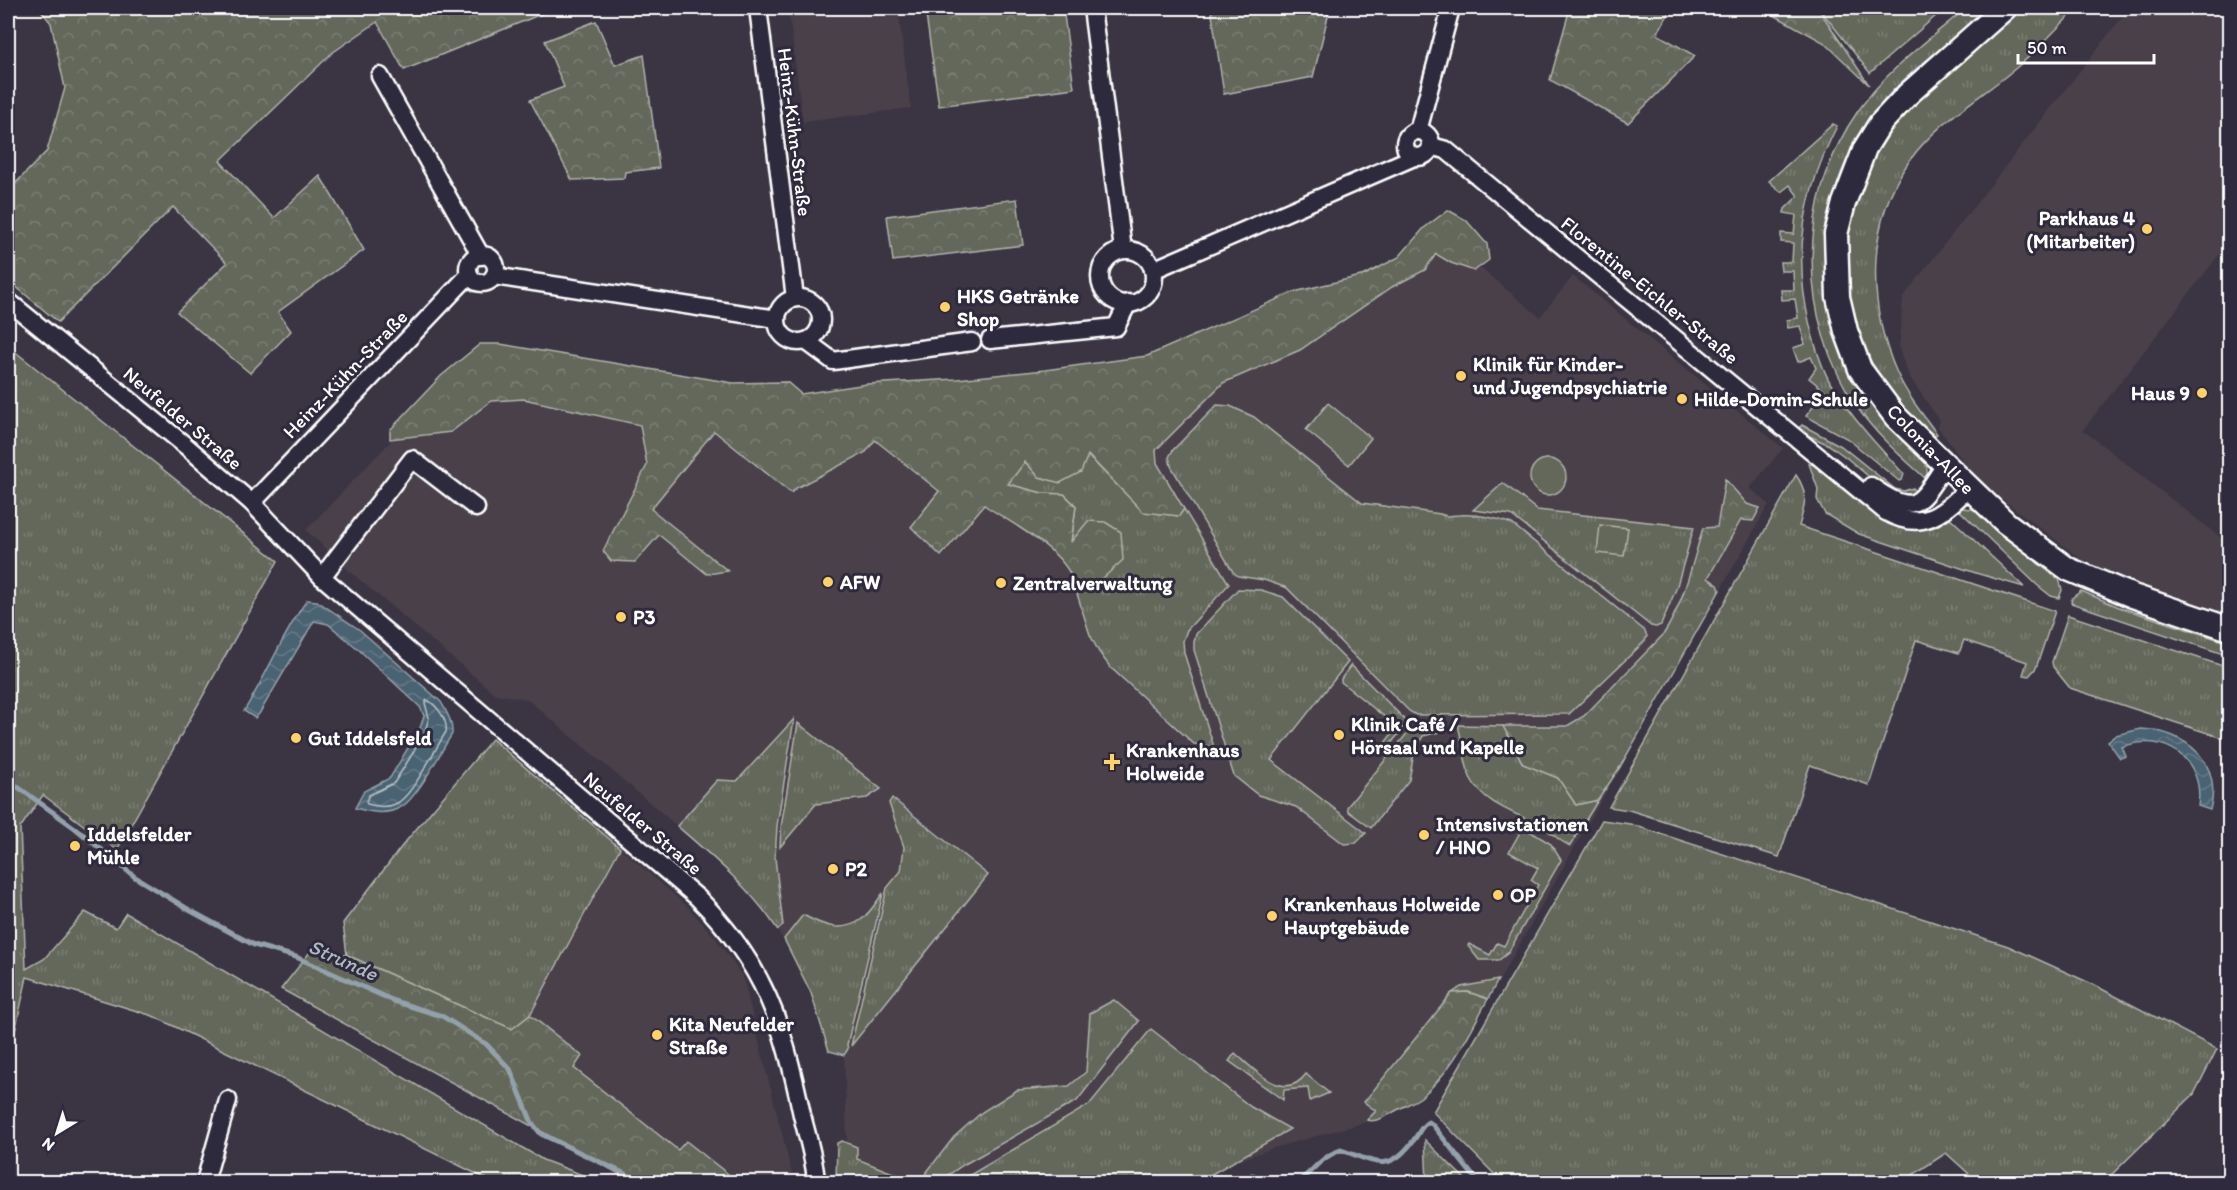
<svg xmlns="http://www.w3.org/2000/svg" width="2237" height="1190" viewBox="0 0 2237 1190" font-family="Itim,sans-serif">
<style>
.built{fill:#49404a}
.grass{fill:url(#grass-tufts);stroke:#b1b4ac;stroke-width:1.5}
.forest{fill:url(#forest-crowns);stroke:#b1b4ac;stroke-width:1.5}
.garden{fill:#63685a;stroke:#b1b4ac;stroke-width:1.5}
.water{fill:url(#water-waves);stroke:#92a1ab;stroke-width:1.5}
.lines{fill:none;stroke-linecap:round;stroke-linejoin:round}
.shore{stroke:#b7c1c7;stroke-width:1.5}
.stream{stroke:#92a1ab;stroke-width:5}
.minor-casing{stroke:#fff;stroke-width:21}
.secondary-casing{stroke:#fff;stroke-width:27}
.minor{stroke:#2f2a3d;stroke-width:16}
.secondary{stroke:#2f2a3d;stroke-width:22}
.poi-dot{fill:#ffd166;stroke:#2f2a3d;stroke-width:2}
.labels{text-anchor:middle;stroke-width:6;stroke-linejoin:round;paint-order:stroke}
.street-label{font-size:20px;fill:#fff;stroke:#2f2a3d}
.poi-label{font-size:20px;font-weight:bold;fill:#fff;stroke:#2f2a3d;text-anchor:start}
.water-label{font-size:21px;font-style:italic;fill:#aeb9c0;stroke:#2f2a3d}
</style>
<defs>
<pattern id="grass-tufts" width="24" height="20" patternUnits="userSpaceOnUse" patternTransform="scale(1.5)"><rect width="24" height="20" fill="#63685a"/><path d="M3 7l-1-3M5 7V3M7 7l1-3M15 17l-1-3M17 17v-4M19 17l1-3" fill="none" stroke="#7a7f73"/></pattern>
<pattern id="forest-crowns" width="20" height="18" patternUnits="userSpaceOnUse" patternTransform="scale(1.5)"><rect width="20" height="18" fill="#63685a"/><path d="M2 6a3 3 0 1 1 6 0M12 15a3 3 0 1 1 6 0" fill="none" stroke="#7a7f73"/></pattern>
<pattern id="water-waves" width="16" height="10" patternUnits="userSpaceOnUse" patternTransform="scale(1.5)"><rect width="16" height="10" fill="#4a6373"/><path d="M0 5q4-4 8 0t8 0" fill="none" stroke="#657a88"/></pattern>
</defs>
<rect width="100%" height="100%" fill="#3b3443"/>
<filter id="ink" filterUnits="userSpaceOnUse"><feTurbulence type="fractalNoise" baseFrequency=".0167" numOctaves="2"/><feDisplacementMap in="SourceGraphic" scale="12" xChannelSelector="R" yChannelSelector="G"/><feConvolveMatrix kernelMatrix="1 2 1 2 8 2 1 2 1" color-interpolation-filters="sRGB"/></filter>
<g filter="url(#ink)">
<g class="built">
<path d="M788,8H898L911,108L803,122Z"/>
<path d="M2129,8H2229V242L2083,430L2229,544V614L2128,580L2081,559L1998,496L1972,473L1937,426L1940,421L1909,376L1899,349L1903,297Z"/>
<path d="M1445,233L1466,256L1540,317L1573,276L1783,448L1750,488L1769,504L1462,1046L1434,1084L1419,1098L1384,1117L1270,1149L1235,1162L1198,1182H840L847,1142L844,1055L829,1051L821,1021L799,965L767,914L728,869L527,699L495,694L347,569L306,530L472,356L874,404L1175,352L1367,276Z"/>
<path d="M620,848L688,907L715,937L743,977L792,1174L779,1182H738L687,1141L678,1151L574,1068L581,1056L530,1015Z"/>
</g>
<g class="grass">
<path d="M1819,8H1945L1870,73Z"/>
<path d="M1966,8H1991C1958,37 1917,64 1888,96C1821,171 1805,281 1852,371C1861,389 1872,408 1887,423C1901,436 1934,457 1926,479C1902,457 1876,435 1857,407C1797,319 1797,198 1858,111C1887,70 1928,40 1966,8Z"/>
<path d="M2020,8H2078C2059,25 2043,45 2023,62C1986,95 1939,119 1910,160C1866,222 1867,305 1897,373C1907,395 1923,415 1937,434L1933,438C1912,418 1892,397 1877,372C1829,294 1842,192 1895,121C1905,108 1920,97 1932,86C1961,60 1990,34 2020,8Z"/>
<path d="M1833,124L1837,126C1804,192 1792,253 1810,326C1815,346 1821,367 1832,386C1851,417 1876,444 1901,471L1904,474L1902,480L1899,481L1848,439L1806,416L1825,391L1809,378L1816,368L1811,357L1798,362L1793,348L1805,344L1800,326L1788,328L1786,320L1798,318L1795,299L1782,300L1781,290H1794L1793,271H1781L1780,262H1792L1793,243L1781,242V233L1794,234L1796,215L1784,213L1785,209L1798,196L1790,185L1781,192L1769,181Z"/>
<path d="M8,346L278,561L117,850L43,795L20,828L26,969L44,959L85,912L116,928L126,913L543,1160L601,1182H493L153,1016L27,977L14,1036L8,1035Z"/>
<path d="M1217,405L1230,406L1254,417L1362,503L1440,514C1447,518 1451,515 1459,515C1476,514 1496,518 1512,524L1644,630L1647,636L1645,641L1569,714L1416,715L1409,711L1287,588L1264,580L1238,576L1233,572L1171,466L1169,457L1173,450Z"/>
<path d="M1802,425L1841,446L1895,489L1904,491L1913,488L1917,494L1904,498L1875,482L1848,459L1829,445L1797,430Z"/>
<path d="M1087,455L1143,511L1179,516L1184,509L1229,584L1187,630L1183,641L1184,653L1214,747L1194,744L1110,667L1099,652L1090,635L1073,581L1086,586L1071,544L1076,506L1064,494L1042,493L1008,484L1025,461Z"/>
<path d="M1809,464L1817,465L1901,527C1921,531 1929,526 1947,515L2024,587L1979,574L1859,534L1825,514L1817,499L1818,489Z"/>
<path d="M1796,475C1809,493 1805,506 1799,526L2055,611L2036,668L2029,676L2023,675L2027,662L1964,640L1959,653L1916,640L1869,785L1810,765L1779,857L1629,810L1609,807Z"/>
<path d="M1503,483L1537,510L1694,527L1676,589L1661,625L1656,627L1651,626L1511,515L1473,510Z"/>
<path d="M1964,508L1977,510L2045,569L2059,578L2062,590L2059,598L2051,596L2037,585L1958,509Z"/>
<path d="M1238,589L1261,590L1283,597L1348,662L1271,760L1366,833L1356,843L1344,844L1296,807L1258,795L1234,776L1194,650V642L1196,634Z"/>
<path d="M2081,591L2119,607L2229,643V656L2071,603L2072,598Z"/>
<path d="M2068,615L2229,668V740L2070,688L2053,667L2052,662Z"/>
<path d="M1351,665L1406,721L1401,731L1385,751L1381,748L1397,727L1341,682V679Z"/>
<path d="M794,719L777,826L775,858L783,925L778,930C751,889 714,858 677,826L717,780L737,781Z"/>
<path d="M798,723L881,789L867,798L816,804L780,847L781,827Z"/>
<path d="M1458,725L1503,726L1523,764L1558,778L1576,805L1598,800L1570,846C1561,842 1555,836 1547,830C1522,814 1486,807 1471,779C1465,768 1462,739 1458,725Z"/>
<path d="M1416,726H1444L1439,732L1423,736L1414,753L1409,780L1371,828L1348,811L1347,807L1409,731Z"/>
<path d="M492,739L620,848L530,1015L512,1029L347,955L343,923L402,846Z"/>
<path d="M892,798L988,875L851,1046L887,888L901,871L904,847L889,803Z"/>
<path d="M1602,820L1630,824L2008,946L2092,984L2217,1049L2194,1094L2104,1182H1978L1946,1153L1902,1182H1502L1433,1112Z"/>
<path d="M1523,827L1551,844L1561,860L1508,953L1499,960H1479L1468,946L1469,944L1490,955L1497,943L1504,946L1538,885L1531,880L1538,868L1509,852Z"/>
<path d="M883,893L847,1045L848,1049L844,1055L829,1051L811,993L784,939L803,915C822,925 842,934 862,919C870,913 877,901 883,893Z"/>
<path d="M1498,980L1488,999L1468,992L1452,993L1461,987Z"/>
<path d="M1114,1000L1139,1021L1077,1101L963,1165L938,1182H919L954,1137L982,1112L1017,1090L1069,1086L1086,1072L1090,1013Z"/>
<path d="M1151,1029L1251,1107L1290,1129L1198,1182H958L1089,1105Z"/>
<path d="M1235,1053C1254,1069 1284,1104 1306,1074L1329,1093L1310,1101L1308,1088L1284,1090L1283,1100L1229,1061Z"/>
<path d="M842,1141L857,1147V1159L916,1182H836L837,1143Z"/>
</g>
<g class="forest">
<path d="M39,8H556L404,70L377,22L332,53L220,161L274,218L320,176L364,250L278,312L291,331L250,373L177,312L227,263L173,207L58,322L8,280V191L47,151L65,88L51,23Z"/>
<path d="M925,8H1063L1074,88L939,106Z"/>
<path d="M1211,8H1330L1313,77L1224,94Z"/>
<path d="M1570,8H1672L1657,34L1695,56L1628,123L1550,80Z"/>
<path d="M1761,8H1818L1869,85L1825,43Z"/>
<path d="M596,21L615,65L644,55L659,168L625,172L624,178L572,180L530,100L564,87L545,41Z"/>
<path d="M1017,199L1023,245L893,261L887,216Z"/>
<path d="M1448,210L1466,220L1487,244L1489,260L1474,271L1451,263L1436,254L1425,270L1392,287L1300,350L1223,383L1156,450L1157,463L1184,509L1179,516L1143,512L1088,455L1081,472L1060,483L1039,477L1025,462L1008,484L1042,493L1064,494L1076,506L1071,542L1088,521L1105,522L1121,532L1123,560L1102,579L1086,587L1073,581C1064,550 1011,523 984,505L941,556L911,527L939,491L875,440L866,452L796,488L791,493L714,431L651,509L728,571L707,574L659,535L635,562L611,561L603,551L647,465L640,425L524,399L491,401L451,432L390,439V430L441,376L480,344H500L733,383L787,382L801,394L867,384L957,379L1045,370L1147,356L1294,292L1365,275L1399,257L1424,228Z"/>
<path d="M1725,479L1747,504L1760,508L1753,521L1741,520L1708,578L1718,585L1720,590L1620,767L1598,800L1576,805L1558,778L1523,764L1503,726H1567L1584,716L1663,635C1684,603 1692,564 1703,528L1717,527Z"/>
<path d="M310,952L347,955L512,1029L530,1015L582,1056L574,1068L678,1150L686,1141L738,1182H634L281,989Z"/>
<path d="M1468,992L1488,999C1469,1033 1452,1072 1421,1097C1414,1102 1404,1106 1397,1110C1388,1115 1377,1123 1367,1120L1376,1111L1364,1102L1452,993Z"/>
<path d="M1425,1140L1468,1182H1427Z"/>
</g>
<g class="garden">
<path d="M1328,403L1371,438L1349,465L1306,430Z"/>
<circle cx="1548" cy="477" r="18"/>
<path d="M1600,525L1628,528L1624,556L1597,553Z"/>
</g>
<g class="water">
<path d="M307,600L317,601L360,630L441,702C447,713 453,722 452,734C441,751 417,799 401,807C386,816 371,812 355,808L364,791L390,778L420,728L424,716L420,707L357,648L328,624L314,621L259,714L255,718L244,711C267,675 282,635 307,600Z"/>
<path d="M2141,729C2186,731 2223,762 2210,810L2198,806C2205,759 2164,731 2122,747L2126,756L2120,758L2108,741L2116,735Z"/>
</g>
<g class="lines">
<path class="shore" d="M427,700C437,705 448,720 446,732C435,749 414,792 399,802C389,808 377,807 367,804L366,801L369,795L394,783L411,756L425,731L429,718L425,703Z"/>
<g class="stream">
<path d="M8,780L75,828L135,877L191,911L254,945L296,957L394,1001L442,1016L486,1044L510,1069L532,1123L541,1134L642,1182"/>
<path d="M1245,1182L1252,1175L1274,1182"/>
<path d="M1298,1182C1313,1171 1322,1156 1341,1150C1374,1161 1388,1175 1413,1141C1419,1134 1420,1127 1428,1122L1432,1124L1478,1182"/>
</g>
<defs>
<g id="minor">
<path d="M758,8L795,298"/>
<path d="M1092,8L1123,250"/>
<path d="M380,76L481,256"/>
<path d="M1418,131L1451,8"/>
<circle cx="1418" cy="144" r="13"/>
<path d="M1431,146L1446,150L1886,512C1921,532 1943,515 1968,488"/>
<circle cx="1127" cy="277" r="27"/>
<circle cx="482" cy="269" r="14"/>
<path d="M1153,270L1414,157"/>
<path d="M494,276L777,319"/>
<circle cx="799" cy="320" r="22"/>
<path d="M8,301L186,446L252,503L322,577L698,898C765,965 783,1024 802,1115C807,1136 815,1160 816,1182"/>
<path d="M990,340L1116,327L1128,303"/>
<path d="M806,341L833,361L972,342"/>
<path d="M1871,486C1915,517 1918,506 1945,465"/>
<path d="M252,503L469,275"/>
<path d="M322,577L412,459L476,508"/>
<path d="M205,1182L228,1100"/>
</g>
<path id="secondary" d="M2005,8L1908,94L1880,124L1865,148L1844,203L1836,234L1838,297L1846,331L1860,369L1895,416L2006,523L2068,569L2133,596L2230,629"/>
</defs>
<use href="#minor" class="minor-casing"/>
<use href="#secondary" class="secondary-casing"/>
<use href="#minor" class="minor"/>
<use href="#secondary" class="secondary"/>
</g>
</g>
<g class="poi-dot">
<circle cx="2147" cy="229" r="6"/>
<circle cx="945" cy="307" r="6"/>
<circle cx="1461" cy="376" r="6"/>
<circle cx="2202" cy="393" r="6"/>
<circle cx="1682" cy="399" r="6"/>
<circle cx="828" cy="582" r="6"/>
<circle cx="1001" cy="583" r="6"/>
<circle cx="621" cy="617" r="6"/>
<circle cx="1339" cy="735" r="6"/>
<circle cx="296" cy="738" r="6"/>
<path d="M1109 753h6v6h6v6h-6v6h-6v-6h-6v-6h6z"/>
<circle cx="1424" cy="835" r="6"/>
<circle cx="75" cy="846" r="6"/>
<circle cx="833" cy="869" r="6"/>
<circle cx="1498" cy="895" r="6"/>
<circle cx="1272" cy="916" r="6"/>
<circle cx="657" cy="1035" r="6"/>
</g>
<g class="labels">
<g class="street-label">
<text transform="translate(795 132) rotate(83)" y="7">Heinz-Kühn-Straße</text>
<text transform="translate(1650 290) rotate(39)" y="7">Florentine-Eichler-Straße</text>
<text transform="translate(345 374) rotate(-46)" y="7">Heinz-Kühn-Straße</text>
<text transform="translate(183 418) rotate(40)" y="7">Neufelder Straße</text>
<text transform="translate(1931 449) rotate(46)" y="7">Colonia-Allee</text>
<text transform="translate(643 823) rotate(40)" y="7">Neufelder Straße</text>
</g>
<g class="poi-label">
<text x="2135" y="225" text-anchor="end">Parkhaus 4<tspan x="2135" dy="23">(Mitarbeiter)</tspan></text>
<text x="957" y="303">HKS Getränke<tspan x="957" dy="23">Shop</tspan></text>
<text x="1473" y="371">Klinik für Kinder-<tspan x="1473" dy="23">und Jugendpsychiatrie</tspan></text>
<text x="2190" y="400" text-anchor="end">Haus 9</text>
<text x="1694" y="406">Hilde-Domin-Schule</text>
<text x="840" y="589">AFW</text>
<text x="1013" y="590">Zentralverwaltung</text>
<text x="633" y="624">P3</text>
<text x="1351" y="731">Klinik Café /<tspan x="1351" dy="23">Hörsaal und Kapelle</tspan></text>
<text x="308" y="745">Gut Iddelsfeld</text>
<text x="1126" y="757">Krankenhaus<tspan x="1126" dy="23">Holweide</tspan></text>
<text x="1436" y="831">Intensivstationen<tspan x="1436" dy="23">/ HNO</tspan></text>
<text x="87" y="841">Iddelsfelder<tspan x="87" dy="23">Mühle</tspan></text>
<text x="845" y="876">P2</text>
<text x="1510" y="902">OP</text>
<text x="1284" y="911">Krankenhaus Holweide<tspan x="1284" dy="23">Hauptgebäude</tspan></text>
<text x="669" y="1031">Kita Neufelder<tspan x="669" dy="23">Straße</tspan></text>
</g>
<g class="water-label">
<text transform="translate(343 960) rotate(24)" y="7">Strunde</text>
</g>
</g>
<rect width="2237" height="1190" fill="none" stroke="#2f2a3d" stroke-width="30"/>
<rect x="15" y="15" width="2207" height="1160" fill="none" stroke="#fff" stroke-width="2" filter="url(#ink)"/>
<g transform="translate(57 1133) rotate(218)" stroke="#2f2a3d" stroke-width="4.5" paint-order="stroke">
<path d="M0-4.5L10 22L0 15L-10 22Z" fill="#ffffff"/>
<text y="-9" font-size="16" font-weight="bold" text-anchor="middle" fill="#ffffff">N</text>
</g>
<path d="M2018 54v9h136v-9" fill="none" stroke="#ffffff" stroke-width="3"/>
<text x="2027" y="54" font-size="18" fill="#ffffff" stroke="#2f2a3d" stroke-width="4.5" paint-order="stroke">50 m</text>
</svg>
